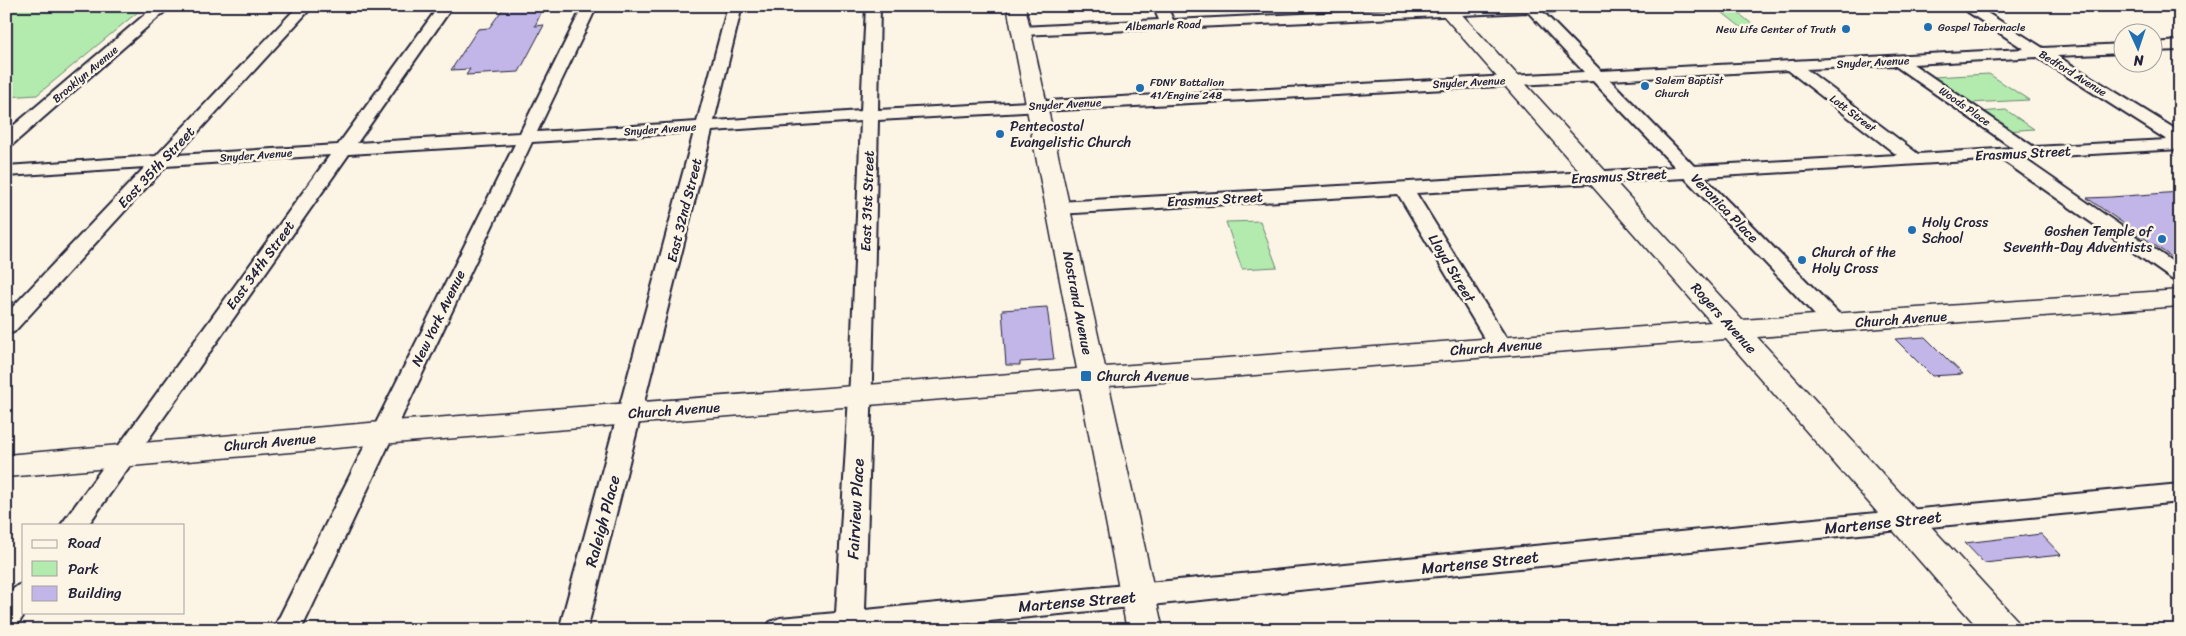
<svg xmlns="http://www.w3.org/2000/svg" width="2186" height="636" viewBox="0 0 2186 636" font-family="Sriracha,sans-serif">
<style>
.green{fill:#b3eaad;stroke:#6a8674}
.building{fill:#c2b6e8;stroke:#22223b}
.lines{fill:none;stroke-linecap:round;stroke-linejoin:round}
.minor-casing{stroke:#22223b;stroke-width:4}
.major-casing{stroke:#22223b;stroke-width:3}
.minor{fill:#fcf5e5;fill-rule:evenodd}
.major{fill:#fcf5e5;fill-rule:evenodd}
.poi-dot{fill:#1f6fb2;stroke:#fcf5e5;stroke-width:2}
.labels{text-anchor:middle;stroke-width:5;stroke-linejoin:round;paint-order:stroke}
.far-street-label{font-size:11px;fill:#22223b;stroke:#fcf5e5}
.far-poi-label{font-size:11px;fill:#22223b;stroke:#fcf5e5;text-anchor:start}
.poi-label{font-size:14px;fill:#22223b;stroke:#fcf5e5;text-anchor:start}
.street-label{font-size:14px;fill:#22223b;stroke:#fcf5e5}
.near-street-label{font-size:16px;fill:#22223b;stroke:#fcf5e5}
</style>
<rect width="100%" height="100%" fill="#fcf5e5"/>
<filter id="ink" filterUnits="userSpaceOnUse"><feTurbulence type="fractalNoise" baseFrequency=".02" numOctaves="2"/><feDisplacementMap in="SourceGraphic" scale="10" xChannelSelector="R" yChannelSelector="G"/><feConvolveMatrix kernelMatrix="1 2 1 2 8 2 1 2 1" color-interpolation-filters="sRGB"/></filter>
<g filter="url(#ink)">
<g class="green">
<path d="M6,6H145L37,95L6,97Z"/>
<path d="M1714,6H1729L1761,31L1747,32Z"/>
<path d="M1989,74L2029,100L1969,103L1932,77Z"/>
<path d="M2006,110L2034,129L2006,131L1979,112Z"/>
<path d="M1260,221L1277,267L1242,269L1226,222Z"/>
</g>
<g class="building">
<path d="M544,6L535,26L544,25L519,72L466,75L470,69L451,70L478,29L489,28L502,10L506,9L508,7Z"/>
<path d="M2180,192V263L2087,198L2111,197Z"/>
<path d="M1047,307L1054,360L1020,362V365H1006L1002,310Z"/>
<path d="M1925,337L1948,360L1963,374L1932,376L1895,339Z"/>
<path d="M2041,534L2061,555L1984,563L1965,543Z"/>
</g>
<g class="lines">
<defs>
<g id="minor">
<path d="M155,6H171L12,145L6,146V132Z"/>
<path d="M298,6H313L177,155L338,145L439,6H453L357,143L520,133L583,6H597L537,132L697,122L728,6H742L714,121L861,111L866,6H880L878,110L1584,72L1528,12L1021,35L1016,34L1014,31L1016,28L1021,27L1159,20L1153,6H1167L1173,20L1474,6H1581L1574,10L1543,12L1601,71L2024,49L1959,6H1976L2043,48L2124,44V53L2057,56L2180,132V149L2023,158L2180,267V282L2173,280L2001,159L1704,177L1844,319L1847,324L1844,329L1836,331L1828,329L1685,178L1416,193L1511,346L1508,351L1500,353L1492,351L1489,346L1398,194L1058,214L1051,212L1049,208L1051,204L1058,202L1675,167L1593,81L878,120L872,379L865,610L2180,484V502L900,630H766L770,622L780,618L836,613L850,379L861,121L712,131L587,630H559L694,132L532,142L301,630H273L515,144L349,154L88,525H61L330,155L166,166L14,332L6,334V314L145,167L6,176V166L156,156ZM2037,57L2167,140L2034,147L1913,64ZM1894,65L2013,148L1918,154L1806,69ZM1788,70L1897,155L1694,166L1610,80Z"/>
<path d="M2180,41V50L2154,51V43Z"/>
<path d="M24,583V612H26L16,627L6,630C6,610 2,590 24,583Z"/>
</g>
<path id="major" d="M1007,6H1025L1105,367L1711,322L1435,6H1454L1742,320L2180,290V306L1757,337L2016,619L2021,630H1980L1726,339L1109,386L1163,630H1127L1080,388L381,444L6,477V455L381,422L1077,369Z"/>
</defs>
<use href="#minor" class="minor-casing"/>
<use href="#major" class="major-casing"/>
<use href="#minor" class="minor"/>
<use href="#major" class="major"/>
</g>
</g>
<g class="poi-dot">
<circle cx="1928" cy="27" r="5"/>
<circle cx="1846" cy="29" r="5"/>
<circle cx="1645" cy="86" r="5"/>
<circle cx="1140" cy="88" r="5"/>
<circle cx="1000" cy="134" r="5"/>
<circle cx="1912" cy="230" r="5"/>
<circle cx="2162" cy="239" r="5"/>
<circle cx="1802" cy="260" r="5"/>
<rect x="1080" y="370" width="12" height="12" rx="2.5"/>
</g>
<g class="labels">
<g class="far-street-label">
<text transform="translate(1163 25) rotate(-2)" y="4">Albemarle Road</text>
<text transform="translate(1873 62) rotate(-3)" y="4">Snyder Avenue</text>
<text transform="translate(2073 73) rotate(32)" y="4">Bedford Avenue</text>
<text transform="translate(85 74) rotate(-40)" y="4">Brooklyn Avenue</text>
<text transform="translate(1469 82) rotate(-3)" y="4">Snyder Avenue</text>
<text transform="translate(1065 104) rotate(-3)" y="4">Snyder Avenue</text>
<text transform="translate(1965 106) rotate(35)" y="4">Woods Place</text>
<text transform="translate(1853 113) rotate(37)" y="4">Lott Street</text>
<text transform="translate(660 129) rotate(-4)" y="4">Snyder Avenue</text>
<text transform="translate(256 155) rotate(-4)" y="4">Snyder Avenue</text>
</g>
<g class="far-poi-label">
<text x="1938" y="31">Gospel Tabernacle</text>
<text x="1836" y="33" text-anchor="end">New Life Center of Truth</text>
<text x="1655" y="84">Salem Baptist<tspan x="1655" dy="13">Church</tspan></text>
<text x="1150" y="86">FDNY Battalion<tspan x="1150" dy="13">41/Engine 248</tspan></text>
</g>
<g class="poi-label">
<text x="1010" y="131">Pentecostal<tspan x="1010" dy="16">Evangelistic Church</tspan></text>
<text x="1922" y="227">Holy Cross<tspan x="1922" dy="16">School</tspan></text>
<text x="2152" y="236" text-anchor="end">Goshen Temple of<tspan x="2152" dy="16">Seventh-Day Adventists</tspan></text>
<text x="1812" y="257">Church of the<tspan x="1812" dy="16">Holy Cross</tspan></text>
<text x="1097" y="381">Church Avenue</text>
</g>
<g class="street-label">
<text transform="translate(2023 153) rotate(-3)" y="5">Erasmus Street</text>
<text transform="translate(156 167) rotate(-47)" y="5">East 35th Street</text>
<text transform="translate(1619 176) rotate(-3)" y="5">Erasmus Street</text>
<text transform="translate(1215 199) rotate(-3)" y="5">Erasmus Street</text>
<text transform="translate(867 201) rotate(-88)" y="5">East 31st Street</text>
<text transform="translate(1725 208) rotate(46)" y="5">Veronica Place</text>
<text transform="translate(684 210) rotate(-76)" y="5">East 32nd Street</text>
<text transform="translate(260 265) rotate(-54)" y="5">East 34th Street</text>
<text transform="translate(1452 268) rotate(59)" y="5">Lloyd Street</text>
<text transform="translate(1078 303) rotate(79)" y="5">Nostrand Avenue</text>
<text transform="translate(438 318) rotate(-64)" y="5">New York Avenue</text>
<text transform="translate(1724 318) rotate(48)" y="5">Rogers Avenue</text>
<text transform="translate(1901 319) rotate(-4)" y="5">Church Avenue</text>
<text transform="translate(1496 347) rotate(-4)" y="5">Church Avenue</text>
<text transform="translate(674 410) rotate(-4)" y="5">Church Avenue</text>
<text transform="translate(270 442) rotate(-5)" y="5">Church Avenue</text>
</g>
<g class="near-street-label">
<text transform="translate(855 509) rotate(-87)" y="6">Fairview Place</text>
<text transform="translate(602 521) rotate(-75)" y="6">Raleigh Place</text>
<text transform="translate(1883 522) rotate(-6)" y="6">Martense Street</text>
<text transform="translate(1480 562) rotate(-6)" y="6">Martense Street</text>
<text transform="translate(1077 601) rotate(-5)" y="6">Martense Street</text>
</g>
</g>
<rect width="2186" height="636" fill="none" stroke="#fcf5e5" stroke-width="25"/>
<rect x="12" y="12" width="2161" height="611" fill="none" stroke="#22223b" stroke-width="2" filter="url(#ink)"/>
<rect x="22" y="524" width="162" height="90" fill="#fcf5e5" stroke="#a5a1a1"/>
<rect x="32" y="540" width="25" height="8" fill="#fcf5e5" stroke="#a5a1a1"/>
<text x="68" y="548" font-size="15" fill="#22223b">Road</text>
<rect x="32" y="561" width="25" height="15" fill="#b3eaad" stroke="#a5a1a1"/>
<text x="68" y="574" font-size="15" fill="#22223b">Park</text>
<rect x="32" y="586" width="25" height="15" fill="#c2b6e8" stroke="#a5a1a1"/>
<text x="68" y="598" font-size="15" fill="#22223b">Building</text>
<g transform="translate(2138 48) rotate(177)"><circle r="24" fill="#fcf5e5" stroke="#a5a1a1"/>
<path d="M0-4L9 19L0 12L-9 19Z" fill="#1f6fb2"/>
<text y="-8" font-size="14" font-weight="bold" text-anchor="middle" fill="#22223b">N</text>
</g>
</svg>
